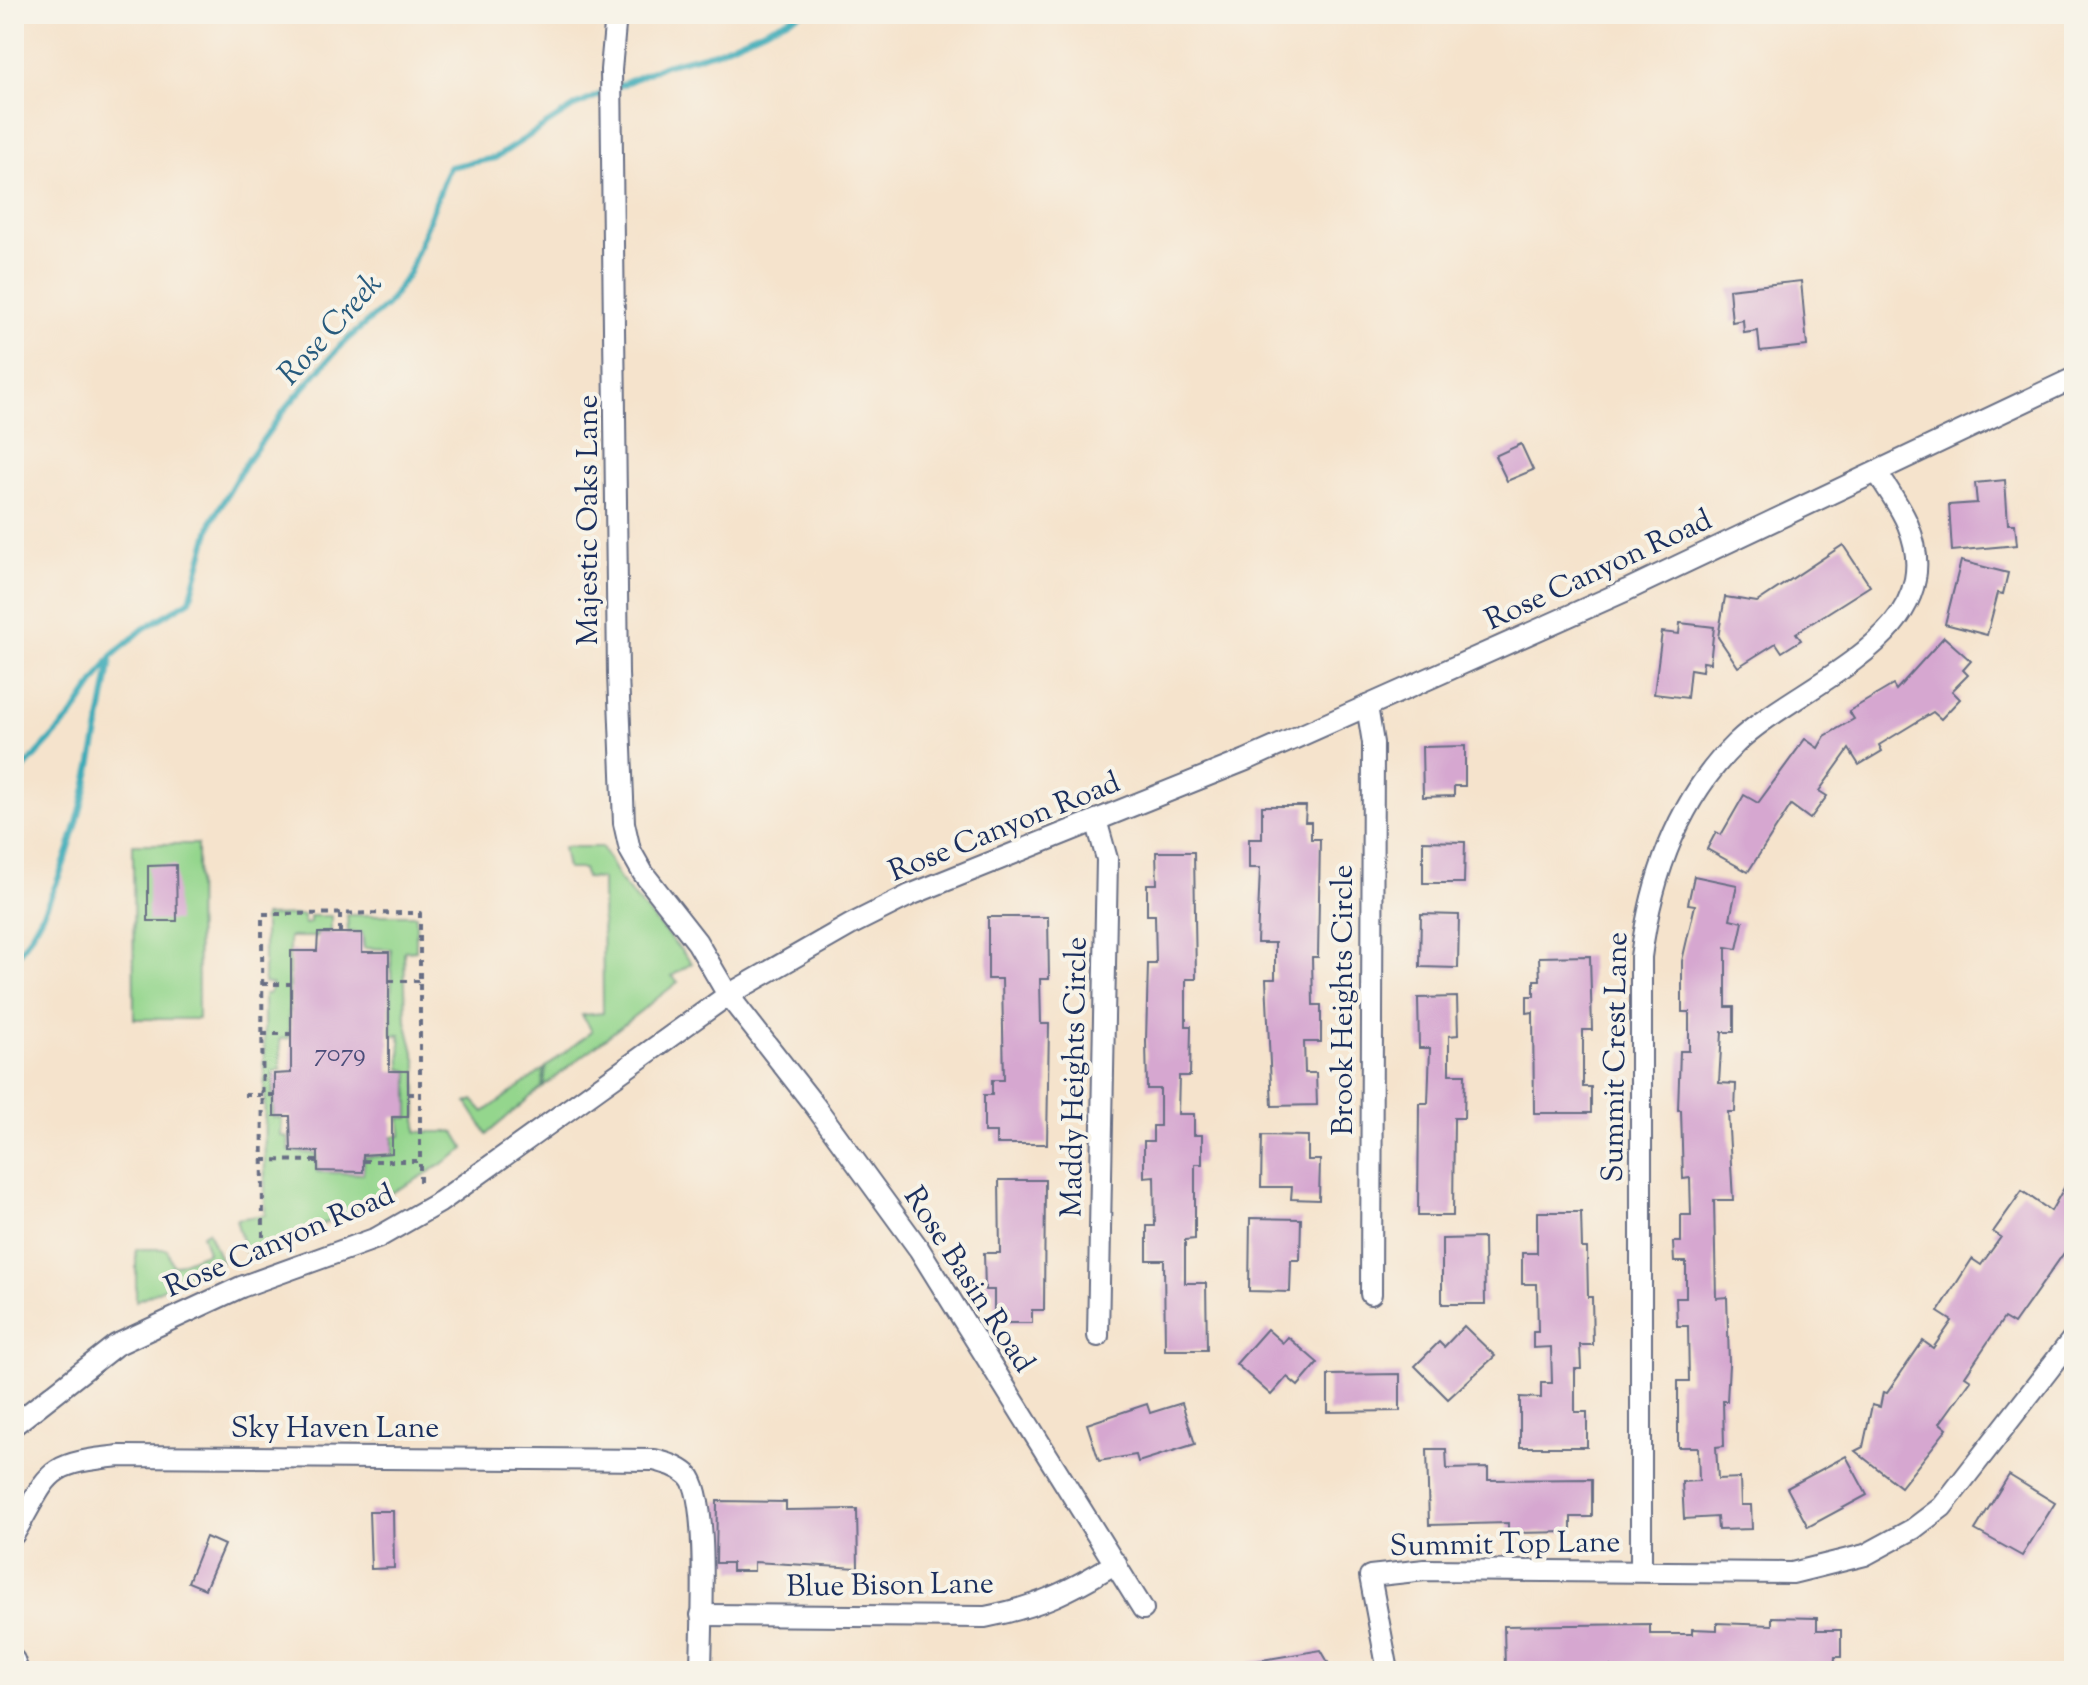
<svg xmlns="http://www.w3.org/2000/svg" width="2088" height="1685" viewBox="0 0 2088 1685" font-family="'Sorts Mill Goudy',serif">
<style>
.green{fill:#94d68d;stroke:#588276;stroke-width:2}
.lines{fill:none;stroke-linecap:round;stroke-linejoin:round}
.stream{stroke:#3aaab7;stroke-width:6}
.building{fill:#d6a7d0}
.minor-casing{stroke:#676e84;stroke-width:24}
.path{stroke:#676e84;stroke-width:4;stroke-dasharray:6 6;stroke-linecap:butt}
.minor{stroke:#fff;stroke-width:20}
.labels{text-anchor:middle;stroke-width:8;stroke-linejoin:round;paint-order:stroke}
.number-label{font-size:26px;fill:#4a4d7a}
.street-label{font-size:30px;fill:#1b2f5e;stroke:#f7f3e8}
.water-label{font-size:32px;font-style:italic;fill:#265a7d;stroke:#f7f3e8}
</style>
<rect width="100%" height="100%" fill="#f7f3e8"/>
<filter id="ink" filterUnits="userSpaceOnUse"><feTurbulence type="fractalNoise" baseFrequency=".0125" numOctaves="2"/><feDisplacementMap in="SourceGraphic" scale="16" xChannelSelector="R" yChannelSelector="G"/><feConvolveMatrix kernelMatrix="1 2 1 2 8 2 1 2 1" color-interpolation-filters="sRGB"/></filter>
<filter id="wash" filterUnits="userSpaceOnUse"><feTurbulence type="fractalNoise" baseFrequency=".006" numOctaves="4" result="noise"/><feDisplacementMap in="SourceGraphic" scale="32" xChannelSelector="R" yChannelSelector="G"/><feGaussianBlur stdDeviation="1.8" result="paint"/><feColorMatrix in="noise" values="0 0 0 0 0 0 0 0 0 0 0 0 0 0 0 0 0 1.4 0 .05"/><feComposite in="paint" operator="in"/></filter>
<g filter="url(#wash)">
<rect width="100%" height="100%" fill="#f5e3cc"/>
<g class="green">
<path d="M133,844H197L198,1019H134Z"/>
<path d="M563,847H602L621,882L692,963L672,976L678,982L544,1086L546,1067L592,1031L582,1015L603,1013L602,879L586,878L583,869H567Z"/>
<path d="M303,915L304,924L310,923V916H331V932L317,933L316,937H289V1038L280,1039L281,1069L273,1072V1117L282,1118L281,1136L288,1137L289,1151L316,1154L317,1172L363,1174L364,1157L393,1155V1136H401L400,1118H409V1071L401,1069L400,1035H392L391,949L364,948L362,933L348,932L347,915H416V950L404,951L406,1021L417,1064V1132H455L465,1149C397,1196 324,1227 245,1252L236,1219L265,1215L264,994H269L272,984L264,983V916Z"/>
<path d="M544,1069L542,1087L487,1134L467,1103L473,1100L484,1112Z"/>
<path d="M208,1231L221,1262L136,1301V1249H167L173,1266L208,1252L202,1234Z"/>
</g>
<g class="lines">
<g class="stream">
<path d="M14,779L72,716L112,656L143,629L190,600L212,521L245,464L286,408L342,344L387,305L409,273L449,167L495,158L575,106L665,65L715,52L800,14"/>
<path d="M14,960C74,882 94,756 111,660"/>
</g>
</g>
<g id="blocks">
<g class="building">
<path d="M1801,281L1807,346L1760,351L1758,331L1744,333L1743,320L1732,322L1729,289Z"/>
<path d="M1521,444L1533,470L1507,481L1495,456Z"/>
<path d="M2005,480L2008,524H2015L2017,545L1952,551L1949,505L1977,503L1975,483Z"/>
<path d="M1843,545L1870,586L1796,633L1801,640L1782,652L1776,643L1738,667L1718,637L1725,597L1757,602Z"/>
<path d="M1961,561L2008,573L2003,594L1998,593L1987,635L1945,624Z"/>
<path d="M1680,623L1714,627L1710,663L1703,662L1702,671L1690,669L1687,698L1654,694L1662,632L1679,634Z"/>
<path d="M1944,637L1971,661L1963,670L1968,675L1952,691L1960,699L1941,719L1933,712L1879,745L1882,751L1859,765L1849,749L1819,791L1827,796L1810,819L1791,805L1748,872L1707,849L1716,832L1721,835L1744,795L1758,803L1805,739L1818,748L1825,736L1854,719L1849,711L1893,685L1896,690Z"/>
<path d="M1465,746V786H1454V796L1423,797L1422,747Z"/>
<path d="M1262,806H1306L1305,822H1311V839H1320L1318,957H1312L1313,1005H1321V1042H1304L1305,1073H1316L1317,1105L1272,1106L1266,979H1275V943H1257L1260,868H1249V839H1262Z"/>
<path d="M1423,841L1465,842L1464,883H1423Z"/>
<path d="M1156,852H1194L1196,979H1186V1026H1191L1190,1076H1179L1178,1114H1194V1135H1202V1164H1195V1239L1185,1240V1283H1206L1207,1350H1165L1164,1260H1147V1226H1155L1154,1176L1144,1177V1141H1153V1126H1160V1089H1147L1146,1041L1148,964H1156L1155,915H1147V884H1157Z"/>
<path d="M176,865L177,921H148V866Z"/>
<path d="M1694,876L1737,885L1730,919L1743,922L1737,949L1726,947V1007H1734V1032H1722L1719,1083L1736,1084L1735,1112H1728L1733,1200H1714L1716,1298L1727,1297L1729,1364L1727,1401H1723L1724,1446L1716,1447L1718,1479L1740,1478L1741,1505H1751L1752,1529L1718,1530L1717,1517L1684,1519L1682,1482L1699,1481L1698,1447H1678V1381H1689L1688,1326H1677L1676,1298H1686V1262H1674L1673,1242H1681V1215H1691L1690,1178L1683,1179L1681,1110H1678L1680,1051H1689V1012H1682V961L1695,905L1688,904Z"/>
<path d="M1421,914L1459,915L1458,968L1420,967Z"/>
<path d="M988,917H1048L1049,979H1040L1041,1024H1049L1047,1144H996V1132H984V1095H992V1080H1004L1002,979H988Z"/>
<path d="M318,933H362V952H389V1071H408V1117H392V1153L363,1155V1172L318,1171V1152L291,1151L290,1116H274V1074L291,1073V951H317Z"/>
<path d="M1590,956L1592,1030H1583V1087H1591V1113H1534L1533,1012L1527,1013V996H1534V980H1540L1539,957Z"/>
<path d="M1457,997L1458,1035L1449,1036V1074H1465L1464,1118H1454L1453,1216H1418L1419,1103H1428L1430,1048H1419L1418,998Z"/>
<path d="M1262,1135L1308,1136V1160H1320L1319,1200L1291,1199L1292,1187H1261Z"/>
<path d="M2074,1170V1260L2064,1253L2014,1324L2004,1318L1965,1376L1971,1380L1940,1423L1947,1429L1901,1487L1855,1451L1863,1447L1872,1405L1880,1407L1883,1392L1887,1393L1923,1341L1933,1348L1952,1321L1938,1312L1972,1259L1981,1265L2001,1237L1993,1232L2022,1191L2051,1211Z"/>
<path d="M999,1180H1045L1044,1310H1032V1323H1006V1311H994V1290H985L984,1253H1000Z"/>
<path d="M1537,1212H1581L1582,1248H1587L1588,1297H1592L1593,1345H1580L1581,1369H1575V1412H1587V1447H1520V1397L1541,1398V1383H1552L1551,1347L1533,1348V1332H1538L1537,1284H1522V1253H1537Z"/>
<path d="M1250,1218L1301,1219L1300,1260H1291L1290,1292L1249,1291Z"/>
<path d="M1484,1238L1485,1304H1442V1239Z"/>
<path d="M1464,1326L1495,1356L1448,1399L1415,1366L1439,1342L1444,1347Z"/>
<path d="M1267,1329L1283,1343L1288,1337L1318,1363L1298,1386L1287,1377L1271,1395L1236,1364Z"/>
<path d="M1400,1374V1411L1328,1412V1375Z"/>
<path d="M1182,1403L1195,1444L1138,1462L1136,1455L1099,1461L1087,1424L1147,1404L1150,1413Z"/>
<path d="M1427,1449H1446L1447,1469L1488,1468V1480L1592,1479V1517H1571V1532L1508,1533V1523L1429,1525Z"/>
<path d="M1846,1456L1867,1495L1808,1527L1787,1488Z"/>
<path d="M2009,1475L2055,1503L2022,1556L1975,1530Z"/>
<path d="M717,1501L786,1502V1510L857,1509L858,1568L754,1562V1571H732V1563H716Z"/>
<path d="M369,1511H393L394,1568L371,1569Z"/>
<path d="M206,1537L224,1545L205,1589L188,1582Z"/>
<path d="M1772,1617L1817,1618V1630H1841V1657H1835L1834,1671H1610V1666L1530,1671V1666L1505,1667L1504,1626L1650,1624V1634H1692V1629L1717,1630V1623L1772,1625Z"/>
<path d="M1321,1650L1333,1671H1251L1250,1662Z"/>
</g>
</g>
</g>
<g filter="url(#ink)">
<use href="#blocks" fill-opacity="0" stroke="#676e84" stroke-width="2"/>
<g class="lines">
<defs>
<g id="minor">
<path d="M616,14L611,70L618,674L624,823L630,850L643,873L697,942L728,995L815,1106L919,1249L1143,1609"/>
<path d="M1367,706L1373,743L1371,1294"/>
<path d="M1096,820L1107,859L1098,1336"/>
<path d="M14,1425L116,1345L241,1287L377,1238L440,1202L728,995L852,924L910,895L1246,760L1439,674L1627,590L2074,378"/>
<path d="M14,1534C51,1471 43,1464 120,1456L654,1460C666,1463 678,1466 688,1475C710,1497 701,1635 701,1671"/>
<path d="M1641,1571V957C1651,878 1678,800 1736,743C1799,682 1954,637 1908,525C1901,507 1887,489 1877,472"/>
<path d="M701,1615L985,1617C1038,1607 1070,1591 1116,1563"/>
<path d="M14,1660L18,1671"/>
<path d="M1388,1671L1370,1576L1425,1570L1792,1573L1865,1555L1913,1529L1942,1507L2074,1337"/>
</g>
</defs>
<use href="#minor" class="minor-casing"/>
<g class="path">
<path d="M340,914V933"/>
<path d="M389,981H419"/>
<path d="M262,984H291"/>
<path d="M262,1034H291"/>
<path d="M408,1094H420"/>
<path d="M244,1095H274"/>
<path d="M263,1160L318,1161"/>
<path d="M363,1161H420"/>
<path d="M263,1249L262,914L420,913V1183"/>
</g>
<use href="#minor" class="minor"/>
</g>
</g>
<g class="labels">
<g class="number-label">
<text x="340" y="1061">7079</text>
</g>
<g class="street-label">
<text transform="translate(587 520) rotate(-90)" y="10">Majestic Oaks Lane</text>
<text transform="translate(1598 569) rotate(-25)" y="10">Rose Canyon Road</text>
<text transform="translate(1004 826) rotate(-22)" y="10">Rose Canyon Road</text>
<text transform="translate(1342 1000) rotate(-90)" y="10">Brook Heights Circle</text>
<text transform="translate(1614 1057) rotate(-89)" y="10">Summit Crest Lane</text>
<text transform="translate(1073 1077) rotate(-89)" y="10">Maddy Heights Circle</text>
<text transform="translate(279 1240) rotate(-23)" y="10">Rose Canyon Road</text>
<text transform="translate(970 1279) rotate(57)" y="10">Rose Basin Road</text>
<text x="335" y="1437">Sky Haven Lane</text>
<text transform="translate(1505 1543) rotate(-1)" y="10">Summit Top Lane</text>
<text transform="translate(890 1584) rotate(-1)" y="10">Blue Bison Lane</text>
</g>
<g class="water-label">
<text transform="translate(329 328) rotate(-48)" y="11">Rose Creek</text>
</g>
</g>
<rect width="2088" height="1685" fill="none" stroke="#f7f3e8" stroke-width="48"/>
</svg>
